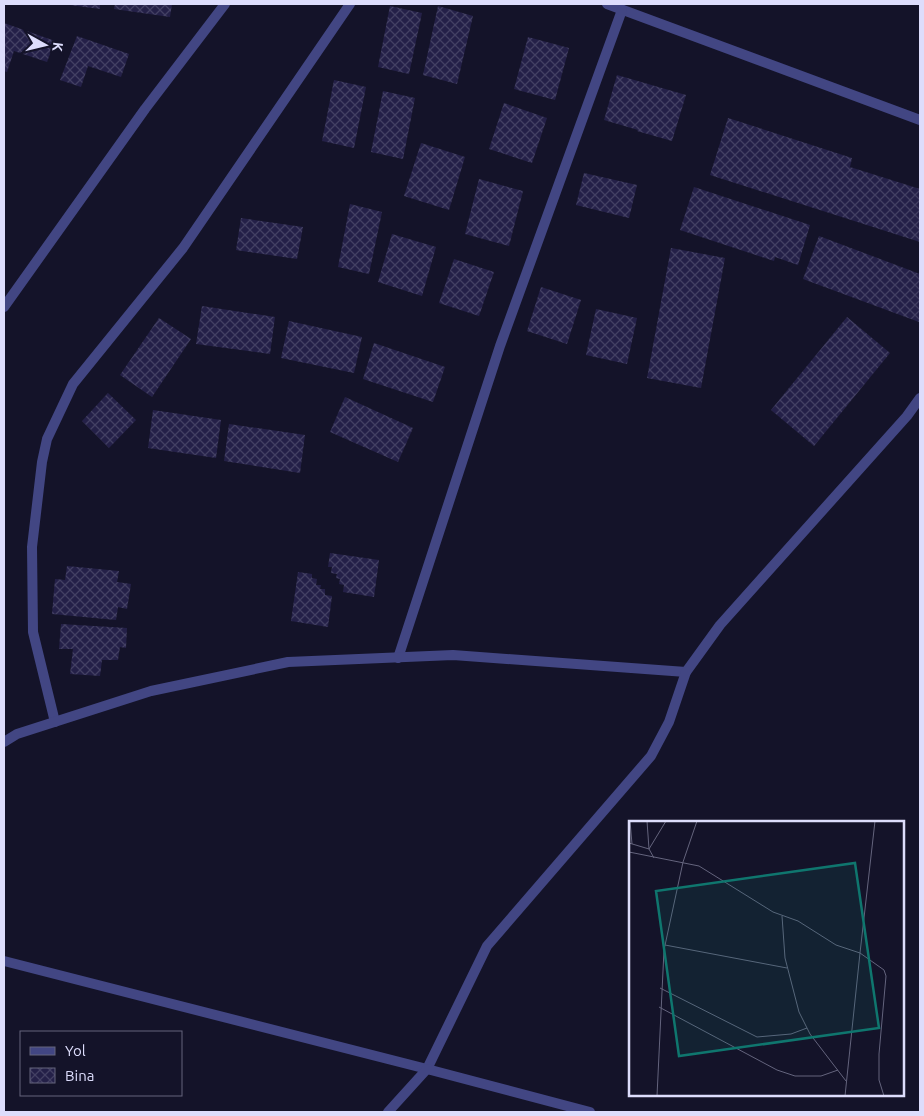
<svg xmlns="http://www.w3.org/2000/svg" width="924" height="1116" viewBox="0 0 924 1116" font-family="Ubuntu,sans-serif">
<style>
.building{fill:url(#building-cross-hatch)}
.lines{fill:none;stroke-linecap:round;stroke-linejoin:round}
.street{stroke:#424683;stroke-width:10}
.inset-road{fill:none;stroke:#64647d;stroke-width:1}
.view{fill:#0f766e;fill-opacity:0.15;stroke:#0f766e;stroke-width:2.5}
.inset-edge{fill:none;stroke:#ddddfc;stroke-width:2.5}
</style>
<defs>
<pattern id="building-cross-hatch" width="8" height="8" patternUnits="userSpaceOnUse" patternTransform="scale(1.25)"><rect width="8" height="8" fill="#242048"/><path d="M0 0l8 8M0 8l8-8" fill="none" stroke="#434063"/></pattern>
</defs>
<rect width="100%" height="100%" fill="#141329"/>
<g class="building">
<path d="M70,4H100V9L70,5Z"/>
<path d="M115,4H172L170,17L114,9Z"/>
<path d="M390,6L422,13L409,74L378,67Z"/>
<path d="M438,6L473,16L457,84L423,75Z"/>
<path d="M4,23L55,41L47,62L14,51L7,72L4,71Z"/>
<path d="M77,36L129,54L121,77L88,66L81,87L60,80Z"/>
<path d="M528,37L569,48L555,100L514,89Z"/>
<path d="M617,75L686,95L672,141L637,131L638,130L604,120Z"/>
<path d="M334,80L366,87L354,148L322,141Z"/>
<path d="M383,91L415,98L403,159L371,152Z"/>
<path d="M504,103L547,118L532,163L489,149Z"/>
<path d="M728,118L852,158L850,167L920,189V242L710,175Z"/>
<path d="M421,143L465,157L449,210L404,196Z"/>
<path d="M584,173L637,185L629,218L576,205Z"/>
<path d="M479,179L523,191L509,246L465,234Z"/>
<path d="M694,187L810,225L798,265L775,257L774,261L680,230Z"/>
<path d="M350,204L382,212L369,274L338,267Z"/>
<path d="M241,218L303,227L297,259L236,250Z"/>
<path d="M392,234L436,247L422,296L378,282Z"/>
<path d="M819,236L920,274V319L919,322L803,279Z"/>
<path d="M671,248L725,258L701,388L647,378Z"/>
<path d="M454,259L494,272L479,316L439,303Z"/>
<path d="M541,287L581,300L567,344L527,331Z"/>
<path d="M202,306L275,317L270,354L196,344Z"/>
<path d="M596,309L637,318L627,364L586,355Z"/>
<path d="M847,317L890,353L814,446L771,410Z"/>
<path d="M159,318L191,339L152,397L120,375Z"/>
<path d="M289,321L362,337L354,373L281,358Z"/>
<path d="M374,343L445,367L433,402L363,379Z"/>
<path d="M108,393L136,420L109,448L82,421Z"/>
<path d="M345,397L413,428L398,462L330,432Z"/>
<path d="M153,410L221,420L216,458L148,448Z"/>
<path d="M229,424L305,435L300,473L224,461Z"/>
<path d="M330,553L379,560L374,597L343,592L344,585L339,584L340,579L336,578L337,574L331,573L332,567H328Z"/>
<path d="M67,566L119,571L117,582L131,584L127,609L118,607L116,620L52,614L55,579L65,580Z"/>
<path d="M298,572L312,574V578L317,579L316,585H321L320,589H325V595L332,596L328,627L291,621Z"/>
<path d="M61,624L127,628L126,648L120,647L118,660H102L100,676L70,674L73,649H59Z"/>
</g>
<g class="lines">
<g class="street">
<path d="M607,4L920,120"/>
<path d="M4,307L145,109L225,4"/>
<path d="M398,658L500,346L622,10"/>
<path d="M55,722L33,632L32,547L42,462L47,439L73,384L183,248L350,4"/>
<path d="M4,742L17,734L151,691L288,662L453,655L686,672"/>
<path d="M4,961L427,1069L487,946L651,756L669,722L686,672L720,625L907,416L920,398"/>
<path d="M388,1112L427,1069L590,1112"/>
</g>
</g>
<g transform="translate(629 821)">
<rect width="275" height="275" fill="#141329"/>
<path class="inset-road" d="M1,0L3,23M246,0L231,132L255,149L257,155L250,233V259L255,275M0,22L20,28L18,0M0,31L70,45L144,91L169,100L207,124L231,132L216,275M25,37L20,28L37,0M153,95L156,137L170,191L181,213L217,260M36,124L158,147M31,167L128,216L162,213L178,207M30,186L148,249L166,255H192L209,249M28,275L35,129L54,41L68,0"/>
<path class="view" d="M226,42L250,207L50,235L27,70Z"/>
<rect width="275" height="275" class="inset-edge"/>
</g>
<rect width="924" height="1116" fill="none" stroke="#ddddfc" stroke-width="10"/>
<rect x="20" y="1031" width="162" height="65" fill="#141329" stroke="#64647d"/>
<rect x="30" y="1047" width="25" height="8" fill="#424683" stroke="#64647d"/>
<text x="65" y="1056" font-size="15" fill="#ddddfc">Yol</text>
<rect x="30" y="1068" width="25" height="15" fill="url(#building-cross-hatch)" stroke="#64647d"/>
<text x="65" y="1081" font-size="15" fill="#ddddfc">Bina</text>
<g transform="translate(45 45) rotate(98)" stroke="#141329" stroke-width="4" paint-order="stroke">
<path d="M0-4L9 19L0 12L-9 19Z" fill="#ddddfc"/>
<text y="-8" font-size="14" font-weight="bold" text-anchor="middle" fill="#ddddfc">K</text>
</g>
</svg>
